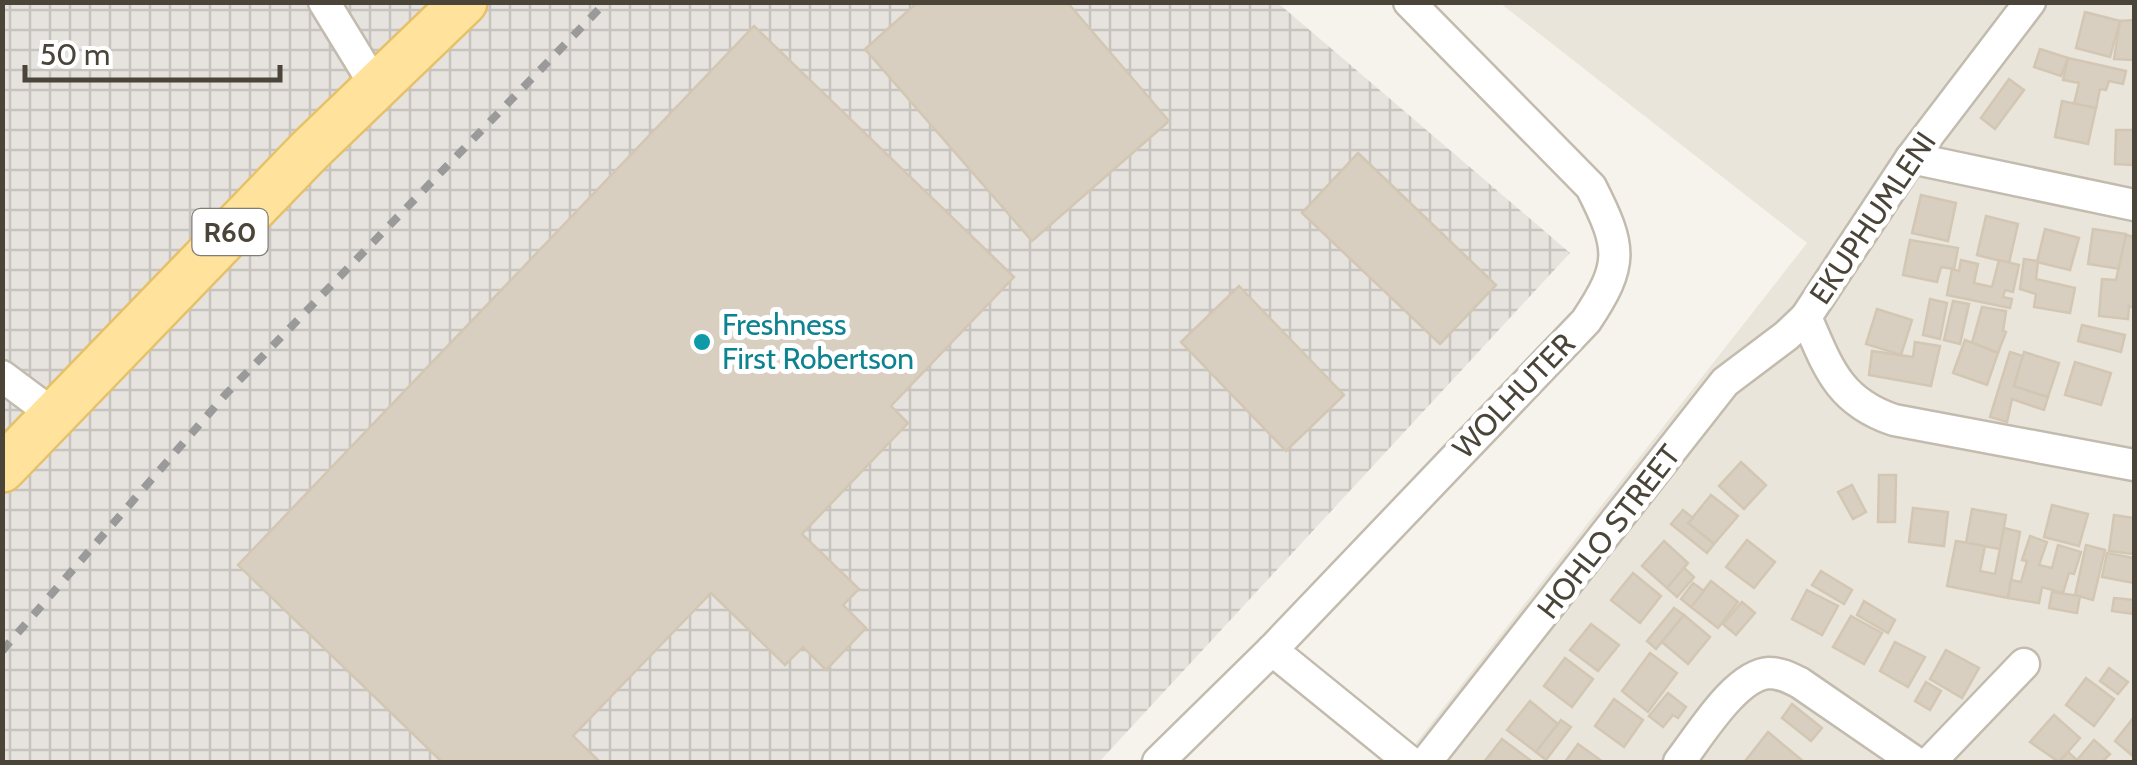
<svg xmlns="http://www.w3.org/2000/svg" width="2137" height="765" viewBox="0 0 2137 765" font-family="Cabin,sans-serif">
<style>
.residential{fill:#eae5da}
.industrial{fill:url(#industrial-grid)}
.building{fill:#d8cfc1;stroke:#d3c7b4;stroke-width:2.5}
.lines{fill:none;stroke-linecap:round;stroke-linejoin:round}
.street-casing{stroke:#c2bbae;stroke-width:35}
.primary-casing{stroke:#e6c16a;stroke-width:50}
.street{stroke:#fff;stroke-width:30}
.primary{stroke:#ffe39c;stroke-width:45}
.rail{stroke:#9a9a9a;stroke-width:8;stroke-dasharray:12 12;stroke-linecap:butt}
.culture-dot{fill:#0f9aa8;stroke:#fff;stroke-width:4}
.labels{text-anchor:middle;stroke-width:10;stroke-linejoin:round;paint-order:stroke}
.shield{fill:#fff;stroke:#817c74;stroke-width:2.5}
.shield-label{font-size:28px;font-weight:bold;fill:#4b4439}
.street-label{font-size:30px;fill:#4b4439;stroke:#fff}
.culture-label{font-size:30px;fill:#0d838f;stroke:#fff;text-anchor:start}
</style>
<defs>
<pattern id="industrial-grid" width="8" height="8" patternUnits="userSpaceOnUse" patternTransform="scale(2.5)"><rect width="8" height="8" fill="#e6e2dd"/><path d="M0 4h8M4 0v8" fill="none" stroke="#c7c3be"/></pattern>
</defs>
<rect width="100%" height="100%" fill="#f6f3ec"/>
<path class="residential" d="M1500,3H2134V762H1401L1807,243Z"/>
<path class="industrial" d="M2,3H1278L1570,253L1099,762H3Z"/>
<g class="building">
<path d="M918,2H1067L1169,121L1032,241L865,49Z"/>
<path d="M2085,12L2120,21L2110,57L2076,48Z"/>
<path d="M2134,20V60L2114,59L2120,21Z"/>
<path d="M754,26L1014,277L891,406L908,423L802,534L859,589L843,605L866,628L826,670L803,647L785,665L711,593L573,736L600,762H442L238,565Z"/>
<path d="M2040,49L2068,58L2061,76L2034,67Z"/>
<path d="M2068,58L2126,71L2123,84L2109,81L2106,90L2100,89L2096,108L2074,104L2079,83L2063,80Z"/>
<path d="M2009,79L2024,90L1995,129L1981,118Z"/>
<path d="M2062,101L2096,108L2088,144L2055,137Z"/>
<path d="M2116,130H2134V165L2115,164Z"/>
<path d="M1358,153L1496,285L1440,344L1302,213Z"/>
<path d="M1921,195L1956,203L1948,241L1912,233Z"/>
<path d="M1986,216L2018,224L2009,263L1977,255Z"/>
<path d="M2045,229L2079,238L2070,270L2037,262Z"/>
<path d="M2093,229L2126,234L2121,269L2088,264Z"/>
<path d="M2126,235L2134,237V308L2129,306L2128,319L2099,316L2102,279L2116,280Z"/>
<path d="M1910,240L1958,248L1954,269L1941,267L1937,282L1903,275Z"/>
<path d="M2024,259L2038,261L2036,279L2075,288L2070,313L2034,307L2036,294L2020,289Z"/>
<path d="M1961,260L1978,264L1974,283L1992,287L1999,260L2019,265L2013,292L2005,290L2003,297L2012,299L2010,308L1947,295L1952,269L1959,271Z"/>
<path d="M1239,286L1344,395L1286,451L1181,342Z"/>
<path d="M1930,299L1947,303L1940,339L1923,335Z"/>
<path d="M1953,301L1969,304L1960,344L1944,340Z"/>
<path d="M1982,307L2006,311L2003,331L2006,332L1998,353L1972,343Z"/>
<path d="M1877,309L1912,320L1901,355L1866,344Z"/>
<path d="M2082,325L2125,335L2121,352L2078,341Z"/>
<path d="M1965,340L1998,353L1987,385L1953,373Z"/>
<path d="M1915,342L1940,346L1931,386L1869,375L1872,351L1913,357Z"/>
<path d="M2010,352L2023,356L2014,386L2048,397L2044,410L2012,399L2007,422L1990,417Z"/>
<path d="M2024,352L2059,363L2048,397L2014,386Z"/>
<path d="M2075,362L2111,373L2101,405L2065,395Z"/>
<path d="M1741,462L1766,485L1744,509L1719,486Z"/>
<path d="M1879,475H1896L1895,522H1878Z"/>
<path d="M1852,485L1866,512L1853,519L1838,492Z"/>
<path d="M1711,495L1738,516L1714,544L1688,523Z"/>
<path d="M2052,505L2088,514L2079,546L2044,537Z"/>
<path d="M1913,508L1948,512L1944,546L1909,542Z"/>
<path d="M1972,509L2006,515L2000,549L1966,543Z"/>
<path d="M1683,510L1693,518L1688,523L1714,544L1707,553L1671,524Z"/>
<path d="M2114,515L2134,518V554L2109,551Z"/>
<path d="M2004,528L2020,532L2008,598L1947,586L1956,541L1985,546L1980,571L1995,574Z"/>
<path d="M2030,536L2047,542L2039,565L2052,568L2058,545L2081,552L2074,574L2069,573L2063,593L2042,587L2039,603L2008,598L2011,580L2021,582L2027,561L2022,560Z"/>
<path d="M1747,540L1775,562L1754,588L1726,567Z"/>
<path d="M1664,541L1688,563L1667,588L1642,566Z"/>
<path d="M2086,545L2105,550L2093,600L2075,595Z"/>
<path d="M2107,553L2134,558V583L2102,577Z"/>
<path d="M1684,568L1694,577L1677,597L1667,588Z"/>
<path d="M1821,571L1852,590L1844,604L1812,585Z"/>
<path d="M1633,573L1661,596L1640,623L1611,600Z"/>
<path d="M1711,581L1738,602L1718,628L1691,607Z"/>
<path d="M1693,583L1704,591L1691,607L1681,599Z"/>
<path d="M1807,590L1838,606L1822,635L1792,619Z"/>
<path d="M2052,592L2080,596L2077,613L2049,608Z"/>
<path d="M2114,598L2134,600V614L2112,611Z"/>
<path d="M1864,601L1895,620L1888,633L1857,615Z"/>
<path d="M1742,602L1755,613L1736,635L1723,624Z"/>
<path d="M1674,608L1684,615L1656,649L1647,641Z"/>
<path d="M1684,615L1710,637L1688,664L1662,642Z"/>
<path d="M1851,616L1882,633L1864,664L1833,647Z"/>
<path d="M1591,624L1619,645L1598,671L1570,650Z"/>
<path d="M1895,642L1925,657L1908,687L1880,671Z"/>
<path d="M1946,650L1979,668L1962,698L1930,679Z"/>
<path d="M1650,653L1677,673L1648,712L1622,691Z"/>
<path d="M1565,658L1593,679L1572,707L1544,686Z"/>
<path d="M2109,668L2128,682L2118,694L2100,681Z"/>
<path d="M2086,678L2114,699L2094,726L2066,705Z"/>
<path d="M1926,682L1941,691L1930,710L1915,701Z"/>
<path d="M1668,693L1686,707L1678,718L1673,715L1663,727L1649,716Z"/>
<path d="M1614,699L1643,720L1624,747L1595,726Z"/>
<path d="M1530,701L1558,724L1536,752L1507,730Z"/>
<path d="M1792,704L1822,728L1811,741L1782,718Z"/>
<path d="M2054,715L2080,738L2059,762L2030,742Z"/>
<path d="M2134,717V757L2115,741Z"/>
<path d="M1561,720L1571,727L1546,760L1536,752Z"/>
<path d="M1768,732L1803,761L1802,762H1749L1746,760Z"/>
<path d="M1502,739L1530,760L1528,762H1484Z"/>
<path d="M2094,740L2110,754L2102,762H2059L2068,752L2077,760Z"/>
<path d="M1578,744L1603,762H1565Z"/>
</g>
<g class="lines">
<defs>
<g id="street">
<path d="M324,2L376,87"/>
<path d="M2030,2L1911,158L1806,317C1828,367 1838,401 1894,420L2134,465"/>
<path d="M1911,158L2134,205"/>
<path d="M2,376L53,414"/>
<path d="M1272,650L1410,762"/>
<path d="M1158,762L1272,650L1586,321C1624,264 1622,248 1591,187L1409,2"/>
<path d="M1426,762L1725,382L1786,336L1806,317"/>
<path d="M1679,762C1699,737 1735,675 1769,673C1781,673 1790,678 1800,683L1915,762"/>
<path d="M1930,762L2024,664"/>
</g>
<path id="primary" d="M2,469L309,151L464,2"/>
</defs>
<use href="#street" class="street-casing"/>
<use href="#primary" class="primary-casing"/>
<use href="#street" class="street"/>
<use href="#primary" class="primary"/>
<path class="rail" d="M2,651L226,394L606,2"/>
</g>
<circle class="culture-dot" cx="702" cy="342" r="10"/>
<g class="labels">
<rect class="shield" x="192.5" y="209" width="75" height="46" rx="8"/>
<g class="shield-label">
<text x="230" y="242">R60</text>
</g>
<g class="street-label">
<text transform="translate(1873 218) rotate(-56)" y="10">EKUPHUMLENI</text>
<text transform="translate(1514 396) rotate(-46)" y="10">WOLHUTER</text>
<text transform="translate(1609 532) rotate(-52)" y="10">HOHLO STREET</text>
</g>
<g class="culture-label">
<text x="722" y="335">Freshness<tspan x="722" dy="34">First Robertson</tspan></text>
</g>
</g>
<rect width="2137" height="765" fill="none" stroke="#4b4439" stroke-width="10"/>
<path d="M25 65v15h255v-15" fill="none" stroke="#4b4439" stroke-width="5"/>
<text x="40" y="65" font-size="30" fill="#4b4439" stroke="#ffffff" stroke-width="8" paint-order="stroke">50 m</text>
</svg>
